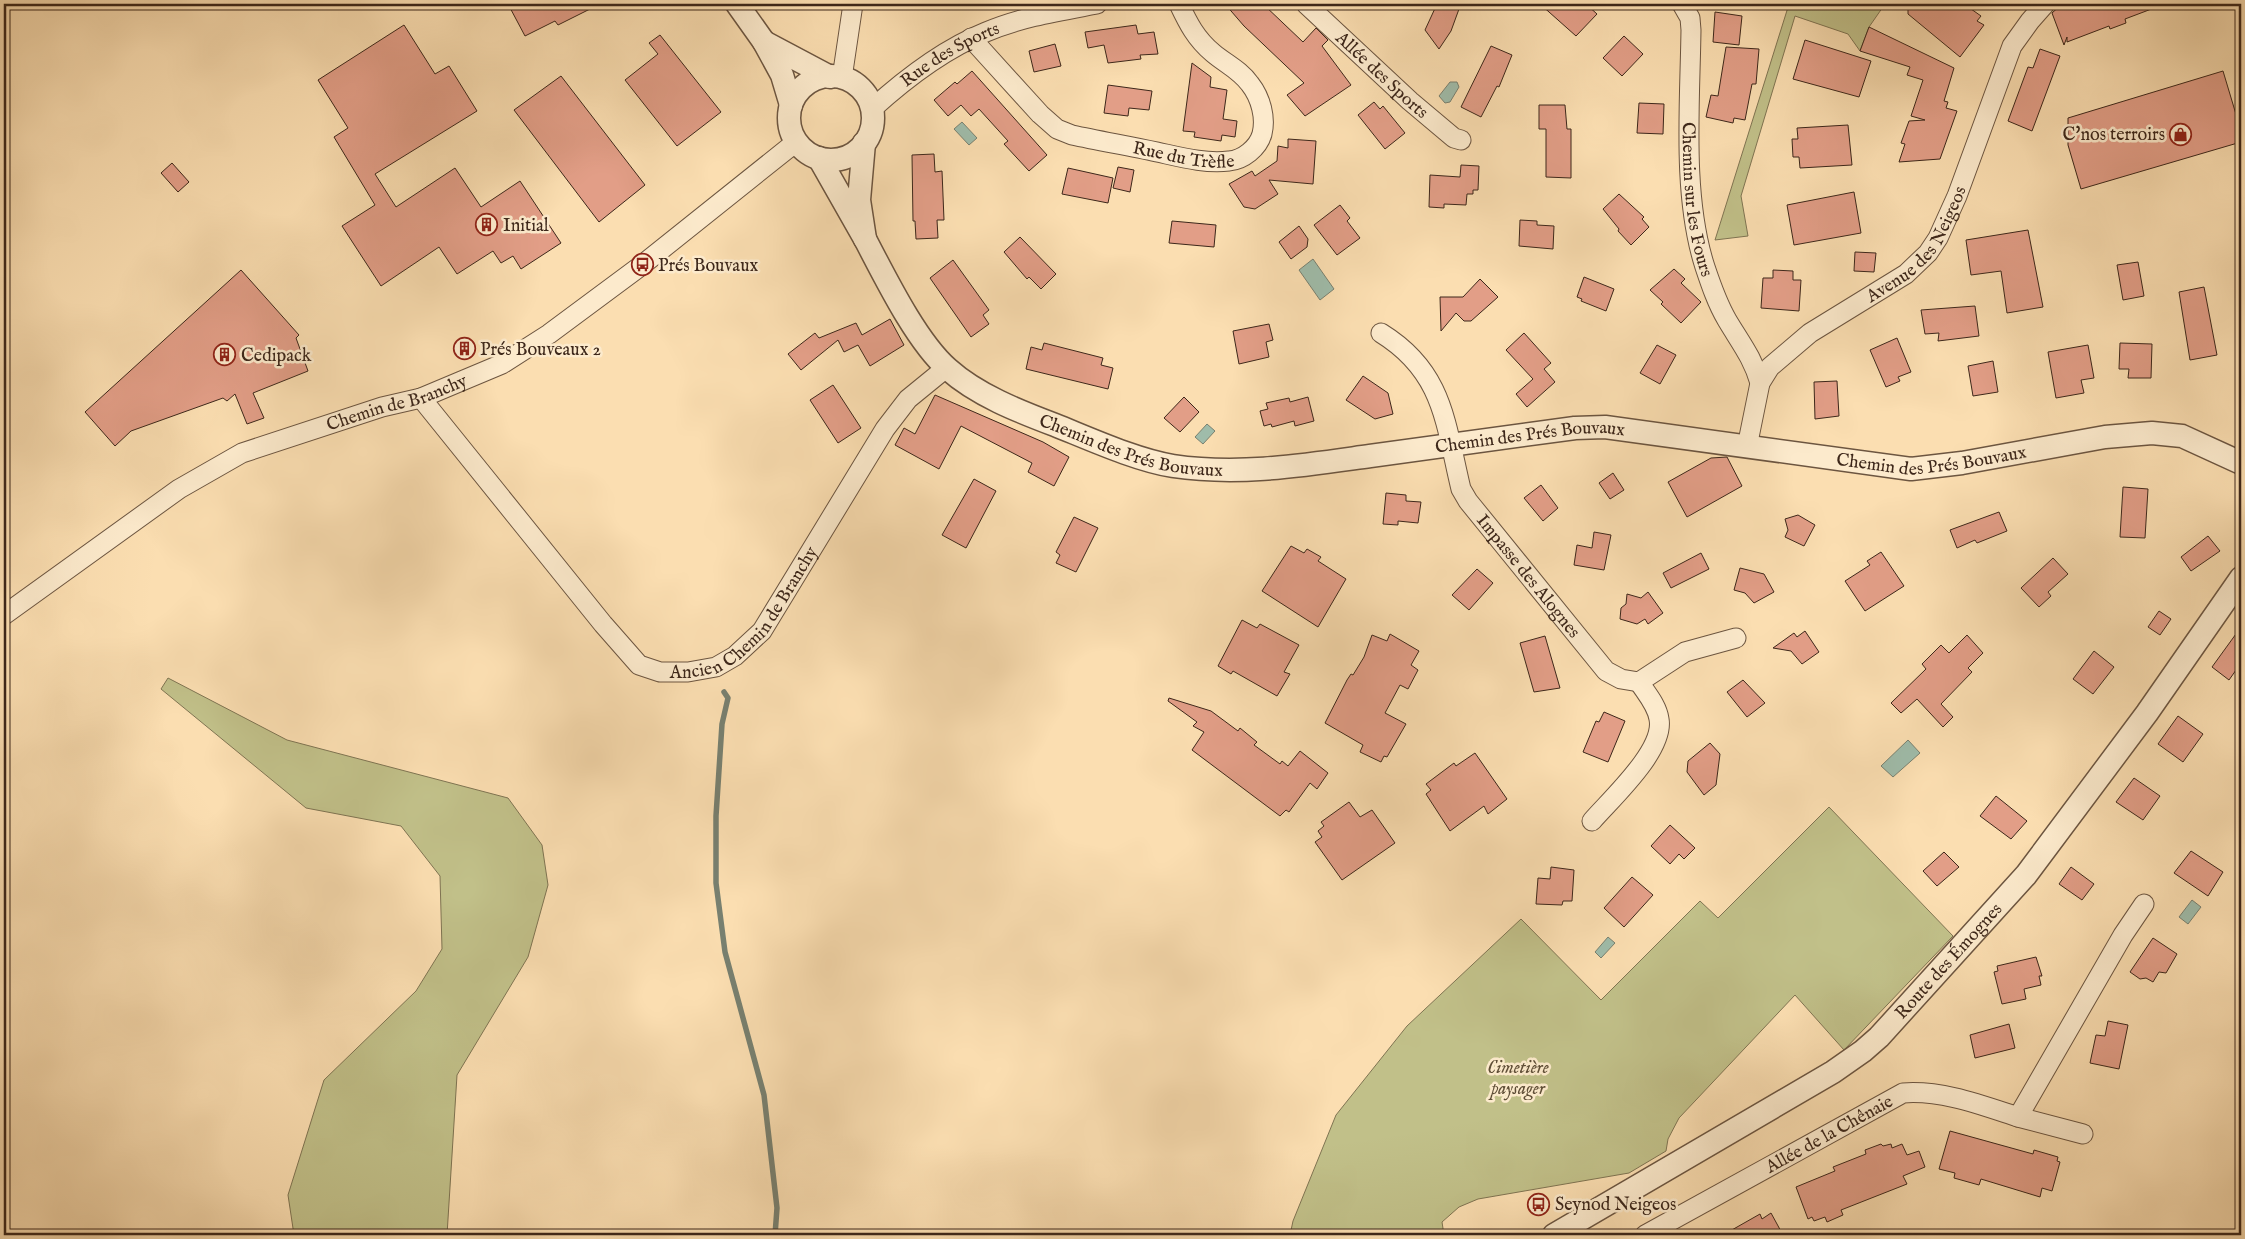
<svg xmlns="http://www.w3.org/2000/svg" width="2245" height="1239" viewBox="0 0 2245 1239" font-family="'IM FELL English',serif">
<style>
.green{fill:#c1c089;stroke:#7f7452}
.water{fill:#9fbcaa;stroke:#788070}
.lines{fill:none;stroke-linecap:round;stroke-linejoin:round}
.stream{stroke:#788070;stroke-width:5.5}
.building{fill:#e29e87;stroke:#3d271a}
.minor-casing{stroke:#6c5540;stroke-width:21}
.tertiary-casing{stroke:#6c5540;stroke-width:25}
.minor{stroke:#fceacc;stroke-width:19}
.tertiary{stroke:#fceacc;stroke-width:22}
.labels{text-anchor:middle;stroke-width:5;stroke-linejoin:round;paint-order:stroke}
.street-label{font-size:18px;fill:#3d271a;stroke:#fceacc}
.poi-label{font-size:18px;fill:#3d271a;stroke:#fceacc;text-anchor:start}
.park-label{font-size:18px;font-style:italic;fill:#5e4d36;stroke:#fceacc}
</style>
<rect width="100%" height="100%" fill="#fbdeb1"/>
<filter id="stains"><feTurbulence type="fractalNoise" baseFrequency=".004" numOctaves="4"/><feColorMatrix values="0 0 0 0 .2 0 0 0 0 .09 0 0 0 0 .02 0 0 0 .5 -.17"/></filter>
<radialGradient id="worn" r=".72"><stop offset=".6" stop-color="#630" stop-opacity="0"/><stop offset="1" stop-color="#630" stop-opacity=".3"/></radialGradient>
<g class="green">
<path d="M1789,4H1885L1869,27L1860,51L1848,34L1795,16L1741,196L1748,236L1715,240Z"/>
<path d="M168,678L287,740L508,798L542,845L548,885L528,957L457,1075L447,1235H294L288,1195L324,1080L416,991L442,949L440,876L401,826L306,808L161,689Z"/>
<path d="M1829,807L1953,936L1844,1050L1795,995L1679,1118L1668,1139L1666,1151L1629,1173L1478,1199L1459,1207L1442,1222L1444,1235H1290L1293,1221L1336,1115L1407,1026L1521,919L1601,1000L1700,901L1718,918Z"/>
</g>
<g class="water">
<path d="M1450,82H1457L1459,87L1450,102L1445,103L1439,96Z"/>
<path d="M962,122L977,138L969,145L954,129Z"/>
<path d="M1313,259L1334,289L1320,300L1299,270Z"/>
<path d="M1207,424L1215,431L1203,444L1195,437Z"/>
<path d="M1908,740L1920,753L1893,777L1881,766Z"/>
<path d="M2192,900L2201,907L2188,924L2179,917Z"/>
<path d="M1608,937L1615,943L1601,958L1595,952Z"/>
</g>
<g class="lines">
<path class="stream" d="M724,692L728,698L722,724L716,816V883L725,952L764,1095L777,1208L775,1235"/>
</g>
<g class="building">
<path d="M508,4H600L558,25L555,21L525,36Z"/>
<path d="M1225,4H1263L1303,42L1316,28L1328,40L1322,46L1351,85L1305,116L1287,95L1304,83L1244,26Z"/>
<path d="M1437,4H1448L1459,9L1451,31L1439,49L1425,30Z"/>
<path d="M1540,4H1586L1597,14L1576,36Z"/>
<path d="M1912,4H1964L1981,16L1977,21L1984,25L1960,57L1908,14V9Z"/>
<path d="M2062,4H2162V5L2125,19L2126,23L2110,29L2109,26L2067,42V37L2064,45L2052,13Z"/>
<path d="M1715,12L1742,16L1739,45L1713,42Z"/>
<path d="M404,25L435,74L449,66L477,111L375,174L396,207L455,168L481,207L520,181L561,243L521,269L513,256L501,263L493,251L457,274L439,247L381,286L342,226L375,205L334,137L348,128L318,80Z"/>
<path d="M1136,25L1138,34L1154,32L1158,54L1140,55L1141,59L1108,63L1104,45L1088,48L1085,32Z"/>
<path d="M1869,27L1954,68L1944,101L1948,102L1946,108L1957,111L1940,159L1899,162L1905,144L1901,143L1909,121L1925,120L1911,116L1923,80L1907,75L1910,67L1860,51Z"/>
<path d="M660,35L721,112L677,146L625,80L658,54L649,43Z"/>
<path d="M1624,36L1643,54L1622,76L1603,58Z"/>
<path d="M1805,40L1871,61L1859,97L1793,79Z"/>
<path d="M1055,44L1061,66L1034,72L1029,51Z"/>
<path d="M1491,46L1512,55L1499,87L1497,86L1481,117L1461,107Z"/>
<path d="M1726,47L1759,49L1756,84H1752L1745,120L1734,118L1733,123L1706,117L1711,95L1718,96Z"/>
<path d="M2040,49L2060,56L2032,131L2008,121L2028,67L2033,68Z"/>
<path d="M1192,63L1211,77L1210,87L1227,90L1223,119L1237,121L1235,137L1222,135L1221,141L1194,137L1195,132L1183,131Z"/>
<path d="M972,71L1047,155L1029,171L1004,144L1008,141L979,109L971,116L961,105L948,116L934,100L955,82L957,84Z"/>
<path d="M2223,71L2241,131V142L2081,189L2068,145V118Z"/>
<path d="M561,76L645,185L599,222L514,110Z"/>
<path d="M1108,85L1152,91L1149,110L1129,108L1128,116L1104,113Z"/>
<path d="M1374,102L1380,109L1383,106L1405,133L1385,149L1358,115Z"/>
<path d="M1639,103L1664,104L1663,134L1637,133Z"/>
<path d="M1539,105H1565L1567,129H1571V178L1546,177V129H1539Z"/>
<path d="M1848,125L1852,165L1800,168L1799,157H1793L1792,139H1798L1797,128Z"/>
<path d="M1288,139L1316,141L1313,184L1269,180L1278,194L1255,209L1244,207L1229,184L1252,171L1255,176L1277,161L1278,146L1288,148Z"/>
<path d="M934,154L935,172L942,171L944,220H937L938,238L916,239L915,221H913L912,155Z"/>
<path d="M172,163L189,182L178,192L161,173Z"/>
<path d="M1461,165L1479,166L1478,190H1473V194H1467L1466,205L1444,204V208L1429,207L1430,175L1460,177Z"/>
<path d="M1118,167L1134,170L1130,192L1113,188Z"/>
<path d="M1068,168L1113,178L1108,203L1062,194Z"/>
<path d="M1854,192L1861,233L1794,245L1787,205Z"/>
<path d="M1619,194L1644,217L1642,219L1649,227L1631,245L1618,231L1619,229L1603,209Z"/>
<path d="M1340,205L1350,218L1347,221L1360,238L1337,255L1314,225Z"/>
<path d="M1520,220L1537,221V225L1554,226L1553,249L1519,246Z"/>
<path d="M1172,221L1216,225L1214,247L1169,243Z"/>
<path d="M1299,226L1308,239L1307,247L1291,259L1279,242Z"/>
<path d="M2028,230L2043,307L2007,313L2001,271L1971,275L1966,240Z"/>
<path d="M1020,237L1056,274L1041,289L1029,277L1027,279L1004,252Z"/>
<path d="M1855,252L1876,253L1874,272L1854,271Z"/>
<path d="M953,260L989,310L983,315L989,324L971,337L930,278Z"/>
<path d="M2138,262L2144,296L2123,300L2117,265Z"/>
<path d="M1674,269L1685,279L1681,283L1701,302L1681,323L1661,304L1663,302L1650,290Z"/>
<path d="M241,270L299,335L296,338L308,371L253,393L264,418L247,424L235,394L227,401L223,398L131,431L115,446L85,412Z"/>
<path d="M1773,270L1793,271V280H1801L1799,311L1761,308L1763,278H1773Z"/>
<path d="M1584,277L1614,289L1606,311L1581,301L1582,299L1577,297Z"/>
<path d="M1480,279L1498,297L1471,321H1464L1456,313L1441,331L1440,297H1463Z"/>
<path d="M2204,287L2217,355L2190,360L2179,292Z"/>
<path d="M1975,306L1979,336L1938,341L1939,333L1925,334L1921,310Z"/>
<path d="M890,319L904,345L870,366L858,345L844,352L838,340L801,370L788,354L815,333L819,338L856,323L862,335Z"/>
<path d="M1269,324L1273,340L1266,342L1269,357L1239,364L1233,331Z"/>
<path d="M1524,333L1551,363L1544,369L1555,382L1527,407L1516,394L1533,379L1506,350Z"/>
<path d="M1897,338L1911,372L1898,377L1900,381L1886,387L1870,350Z"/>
<path d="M1044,343L1103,358L1101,365L1113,368L1108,389L1026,369L1031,347L1042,350Z"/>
<path d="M2120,343L2152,344L2151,378H2128L2129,369H2119Z"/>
<path d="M1657,345L1676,355L1660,384L1640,373Z"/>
<path d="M2088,345L2094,378L2081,380L2084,393L2056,398L2048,352Z"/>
<path d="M1993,361L1998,392L1973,396L1968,366Z"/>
<path d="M1363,376L1388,393L1393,414L1375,419L1346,400Z"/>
<path d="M1837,381L1839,416L1815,419L1814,382Z"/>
<path d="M833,385L861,428L838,443L810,400Z"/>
<path d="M935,395L1043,442L1069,457L1054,486L1028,472L1032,463L961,426L939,469L895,445L904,428L915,434Z"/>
<path d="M1184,397L1199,412L1180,432L1164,418Z"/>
<path d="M1308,397L1314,421L1295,426L1294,421L1272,427L1271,424L1264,426L1260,411L1268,409L1266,403L1289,398L1290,402Z"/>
<path d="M1727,457L1742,486L1687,517L1668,482L1711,458Z"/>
<path d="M1613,473L1624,490L1610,499L1599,483Z"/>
<path d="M974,479L996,491L966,548L942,535Z"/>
<path d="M1541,485L1558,508L1543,521L1524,498Z"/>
<path d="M2123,487L2148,489L2145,538L2120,537Z"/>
<path d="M1386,493L1406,495V501L1421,502L1418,523L1398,521V525L1383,524Z"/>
<path d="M1999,512L2007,531L1977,543L1975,540L1957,548L1950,530Z"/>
<path d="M1798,515L1815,525L1804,546L1785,537L1788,530L1785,519Z"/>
<path d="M1074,517L1098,528L1076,572L1056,563L1060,555L1056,552Z"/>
<path d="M1594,532L1611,535L1604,570L1574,565L1577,545L1592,548Z"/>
<path d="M2208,536L2220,551L2191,571L2181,557Z"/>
<path d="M1291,546L1304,553L1307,549L1321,557L1318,561L1346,579L1318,627L1262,591Z"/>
<path d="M1881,552L1904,586L1865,611L1845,581L1870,565L1867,561Z"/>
<path d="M1701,553L1709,569L1671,588L1663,573Z"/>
<path d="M2053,558L2068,574L2048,592L2051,596L2039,607L2021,588Z"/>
<path d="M1740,568L1764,574L1774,592L1754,603L1745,593L1734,590Z"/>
<path d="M1477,569L1493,583L1469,610L1452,595Z"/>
<path d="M1648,592L1663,613L1648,624L1645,619L1637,624L1620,619L1621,608L1626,604L1627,594L1641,598Z"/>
<path d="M2159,611L2171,619L2160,635L2148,627Z"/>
<path d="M1242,620L1257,628L1260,624L1299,645L1284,672L1290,674L1277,696L1233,671L1231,674L1218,666Z"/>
<path d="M2241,627V663L2229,680L2212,667Z"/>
<path d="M1805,631L1819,652L1802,664L1791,651L1773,648L1794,633L1797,637Z"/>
<path d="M1390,634L1419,651L1411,665L1418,670L1408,689L1400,685L1385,713L1406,724L1387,757L1384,756L1381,762L1360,752L1363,745L1325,723L1347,680L1351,674L1353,675L1364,657L1372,635L1387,641Z"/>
<path d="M1967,635L1983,653L1968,668L1972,672L1941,704L1953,717L1943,727L1917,699L1901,713L1891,703L1926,669L1922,664L1941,645L1949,653Z"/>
<path d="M1545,636L1560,688L1534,692L1520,643Z"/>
<path d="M2094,651L2114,667L2093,694L2073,679Z"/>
<path d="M1743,680L1765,703L1747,717L1727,692Z"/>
<path d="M1169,698L1211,711L1238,731L1240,728L1257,742L1254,745L1280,764L1282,761L1288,766L1300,751L1328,773L1317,789L1310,783L1289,812L1286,810L1280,816L1192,750L1204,732L1193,726L1197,722L1168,701Z"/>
<path d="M1604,712L1625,721L1608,762L1583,752L1596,721L1599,722Z"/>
<path d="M2178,716L2203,734L2183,762L2158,744Z"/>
<path d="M1710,743L1720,754L1716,785L1704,795L1687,772L1688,761Z"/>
<path d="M1475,753L1507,799L1488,814L1484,806L1450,831L1426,794L1431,790L1426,784L1454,763L1456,766Z"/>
<path d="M2134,778L2160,796L2143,820L2116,802Z"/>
<path d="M1996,796L2027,821L2011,839L1980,816Z"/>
<path d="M1349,802L1360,817L1372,810L1395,843L1342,880L1315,842L1322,837L1318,831L1324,826L1321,822Z"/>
<path d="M1670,825L1695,848L1684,859L1679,854L1670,864L1651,846Z"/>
<path d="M2191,851L2223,872L2208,896L2174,873Z"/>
<path d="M1944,852L1959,867L1937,886L1923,871Z"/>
<path d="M1551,867L1574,870L1572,901H1563L1562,905L1536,904L1538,878L1550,879Z"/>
<path d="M2071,867L2094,884L2082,900L2059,884Z"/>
<path d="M1632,877L1653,895L1624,927L1604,908Z"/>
<path d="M2153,938L2177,954L2166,973L2159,972L2153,982L2146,978L2140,979L2130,972Z"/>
<path d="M2036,957L2042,976H2039L2041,985L2024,989L2026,999L2002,1004L1994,972L1998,971L1997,966Z"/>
<path d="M2108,1021L2128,1025L2119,1069L2090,1063L2096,1035L2105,1036Z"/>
<path d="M2009,1024L2015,1048L1975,1058L1970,1035Z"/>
<path d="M1950,1131L2033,1154L2034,1150L2058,1157L2057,1161L2060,1162L2052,1191L2042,1188L2040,1197L1981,1179L1979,1185L1954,1178L1955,1173L1939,1169Z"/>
<path d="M1881,1144L1883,1146L1891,1144L1892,1148L1902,1144L1907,1155L1919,1151L1925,1167L1903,1176L1907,1184L1841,1210L1843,1215L1827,1222L1825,1217L1814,1221L1812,1217L1808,1219L1796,1187L1835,1171L1833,1167L1866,1154L1865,1150Z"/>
<path d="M1771,1213L1783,1235H1723L1760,1214L1762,1219Z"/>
</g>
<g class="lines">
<defs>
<g id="minor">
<path id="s1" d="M1306,4L1410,101L1454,138L1461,140"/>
<path id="s2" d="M1682,4L1690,18L1691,30C1690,104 1682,196 1705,267C1711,285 1717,303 1727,320C1740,342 1753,358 1760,383"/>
<path id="s3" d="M971,38L1040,114L1057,129L1072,135C1100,141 1129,146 1157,152C1180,157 1205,164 1229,161C1243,160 1258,148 1262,134C1266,118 1261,98 1250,84C1240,70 1226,64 1213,53C1196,39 1188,23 1179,4"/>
<path d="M842,78L853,4"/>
<path id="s4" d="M872,109C905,79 944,49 986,32C1021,17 1060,11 1097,4"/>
<path id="s5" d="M1381,333C1444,372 1445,423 1461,489L1468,501L1606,671L1621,679L1639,682L1685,652L1736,638"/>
<path id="s6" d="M421,398L603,624L639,665L660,672H688L716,667L735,656L762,631L885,429L908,399L946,368"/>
<path id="s7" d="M1747,447L1760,383L1770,367L1810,333L1906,274L1928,253L1938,238L1957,196L2012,46L2030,21L2045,4"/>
<path id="s8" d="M4,615L179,489L242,453L382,407L421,398L502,364L549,334L642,265L796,142"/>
<path d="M1592,821C1611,799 1665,750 1659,719C1657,705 1646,693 1639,682"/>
<path d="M2018,1117L2083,1134"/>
<path id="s9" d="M1645,1235L1903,1093C1942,1090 1981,1105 2018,1117L2123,935L2144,904"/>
</g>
<g id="tertiary">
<path d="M737,4L764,42"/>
<circle cx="831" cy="118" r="42"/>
<path d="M791,105L782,75L764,42L830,77"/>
<path d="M819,158L865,239L859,200L864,143"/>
<path id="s10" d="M865,239C885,277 916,341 948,369C977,395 1018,411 1055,425C1090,439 1136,460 1173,466C1240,476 1305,465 1370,456C1439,446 1507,437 1575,428L1605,427L1911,469L1962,463L2105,437L2152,433L2182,436L2241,463"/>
<path id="s11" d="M1554,1235L1833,1072L1863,1051L1879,1037L2026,875L2147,713L2241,578"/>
</g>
</defs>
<use href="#minor" class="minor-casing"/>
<use href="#tertiary" class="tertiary-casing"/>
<use href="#minor" class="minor"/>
<use href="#tertiary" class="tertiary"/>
</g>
<defs>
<symbol id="shop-ring" viewBox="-11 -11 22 22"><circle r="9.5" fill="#fceacc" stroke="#8f2418" stroke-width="1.5"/><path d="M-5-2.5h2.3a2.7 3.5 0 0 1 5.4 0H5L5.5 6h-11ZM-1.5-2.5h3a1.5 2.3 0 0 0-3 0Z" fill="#8f2418"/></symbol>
<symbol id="building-ring" viewBox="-11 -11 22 22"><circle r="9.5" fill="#fceacc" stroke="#8f2418" stroke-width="1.5"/><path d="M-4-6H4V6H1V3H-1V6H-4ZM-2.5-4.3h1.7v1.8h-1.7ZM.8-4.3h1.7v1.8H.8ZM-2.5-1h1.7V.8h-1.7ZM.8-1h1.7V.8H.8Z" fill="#8f2418"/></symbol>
<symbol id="bus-ring" viewBox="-11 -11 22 22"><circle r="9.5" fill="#fceacc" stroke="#8f2418" stroke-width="1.5"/><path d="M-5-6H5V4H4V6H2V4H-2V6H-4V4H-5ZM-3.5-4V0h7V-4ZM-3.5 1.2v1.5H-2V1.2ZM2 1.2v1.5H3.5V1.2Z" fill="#8f2418"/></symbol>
</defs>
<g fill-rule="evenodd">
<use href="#shop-ring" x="2168" y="122" width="25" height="25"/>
<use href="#building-ring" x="474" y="212" width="25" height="25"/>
<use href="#bus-ring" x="630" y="252" width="25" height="25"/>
<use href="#building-ring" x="452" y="336" width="25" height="25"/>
<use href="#building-ring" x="212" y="342" width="25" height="25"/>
<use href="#bus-ring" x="1526" y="1192" width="25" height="25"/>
</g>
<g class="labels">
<g class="street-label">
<text dy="6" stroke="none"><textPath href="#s4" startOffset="96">Rue des Sports</textPath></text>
<text dy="6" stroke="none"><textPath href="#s1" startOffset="104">Allée des Sports</textPath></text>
<text dy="6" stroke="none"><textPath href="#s3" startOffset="255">Rue du Trèfle</textPath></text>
<text dy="6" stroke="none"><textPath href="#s2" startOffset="198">Chemin sur les Fours</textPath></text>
<text dy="6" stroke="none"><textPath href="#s7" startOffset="279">Avenue des Neigeos</textPath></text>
<text dy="6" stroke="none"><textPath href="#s8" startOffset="451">Chemin de Branchy</textPath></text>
<text dy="6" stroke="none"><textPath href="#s10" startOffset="761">Chemin des Prés Bouvaux</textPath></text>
<text dy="6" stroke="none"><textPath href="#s10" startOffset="356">Chemin des Prés Bouvaux</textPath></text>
<text dy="6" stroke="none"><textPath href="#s10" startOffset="1166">Chemin des Prés Bouvaux</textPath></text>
<text dy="6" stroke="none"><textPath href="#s5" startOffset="292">Impasse des Alognes</textPath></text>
<text dy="6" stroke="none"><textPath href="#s6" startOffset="478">Ancien Chemin de Branchy</textPath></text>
<text dy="6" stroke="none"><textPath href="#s11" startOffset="484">Route des Émognes</textPath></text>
<text dy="6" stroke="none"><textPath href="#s9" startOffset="210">Allée de la Chênaie</textPath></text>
</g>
<g class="poi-label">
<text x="2165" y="140" text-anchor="end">C'nos terroirs</text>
<text x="503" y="231">Initial</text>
<text x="658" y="271">Prés Bouvaux</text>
<text x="480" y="355">Prés Bouveaux 2</text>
<text x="241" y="361">Cedipack</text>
<text x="1555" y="1210">Seynod Neigeos</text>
</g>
<g class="park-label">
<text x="1518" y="1073">Cimetière<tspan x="1518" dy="21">paysager</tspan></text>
</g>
</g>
<rect width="2245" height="1239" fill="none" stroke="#fbdeb1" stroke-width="20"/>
<rect x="5" y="5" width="2235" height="1229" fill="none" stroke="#3d271a" stroke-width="2.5"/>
<rect x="10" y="10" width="2225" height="1219" fill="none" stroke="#3d271a"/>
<rect width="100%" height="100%" filter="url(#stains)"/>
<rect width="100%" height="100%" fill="url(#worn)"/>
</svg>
